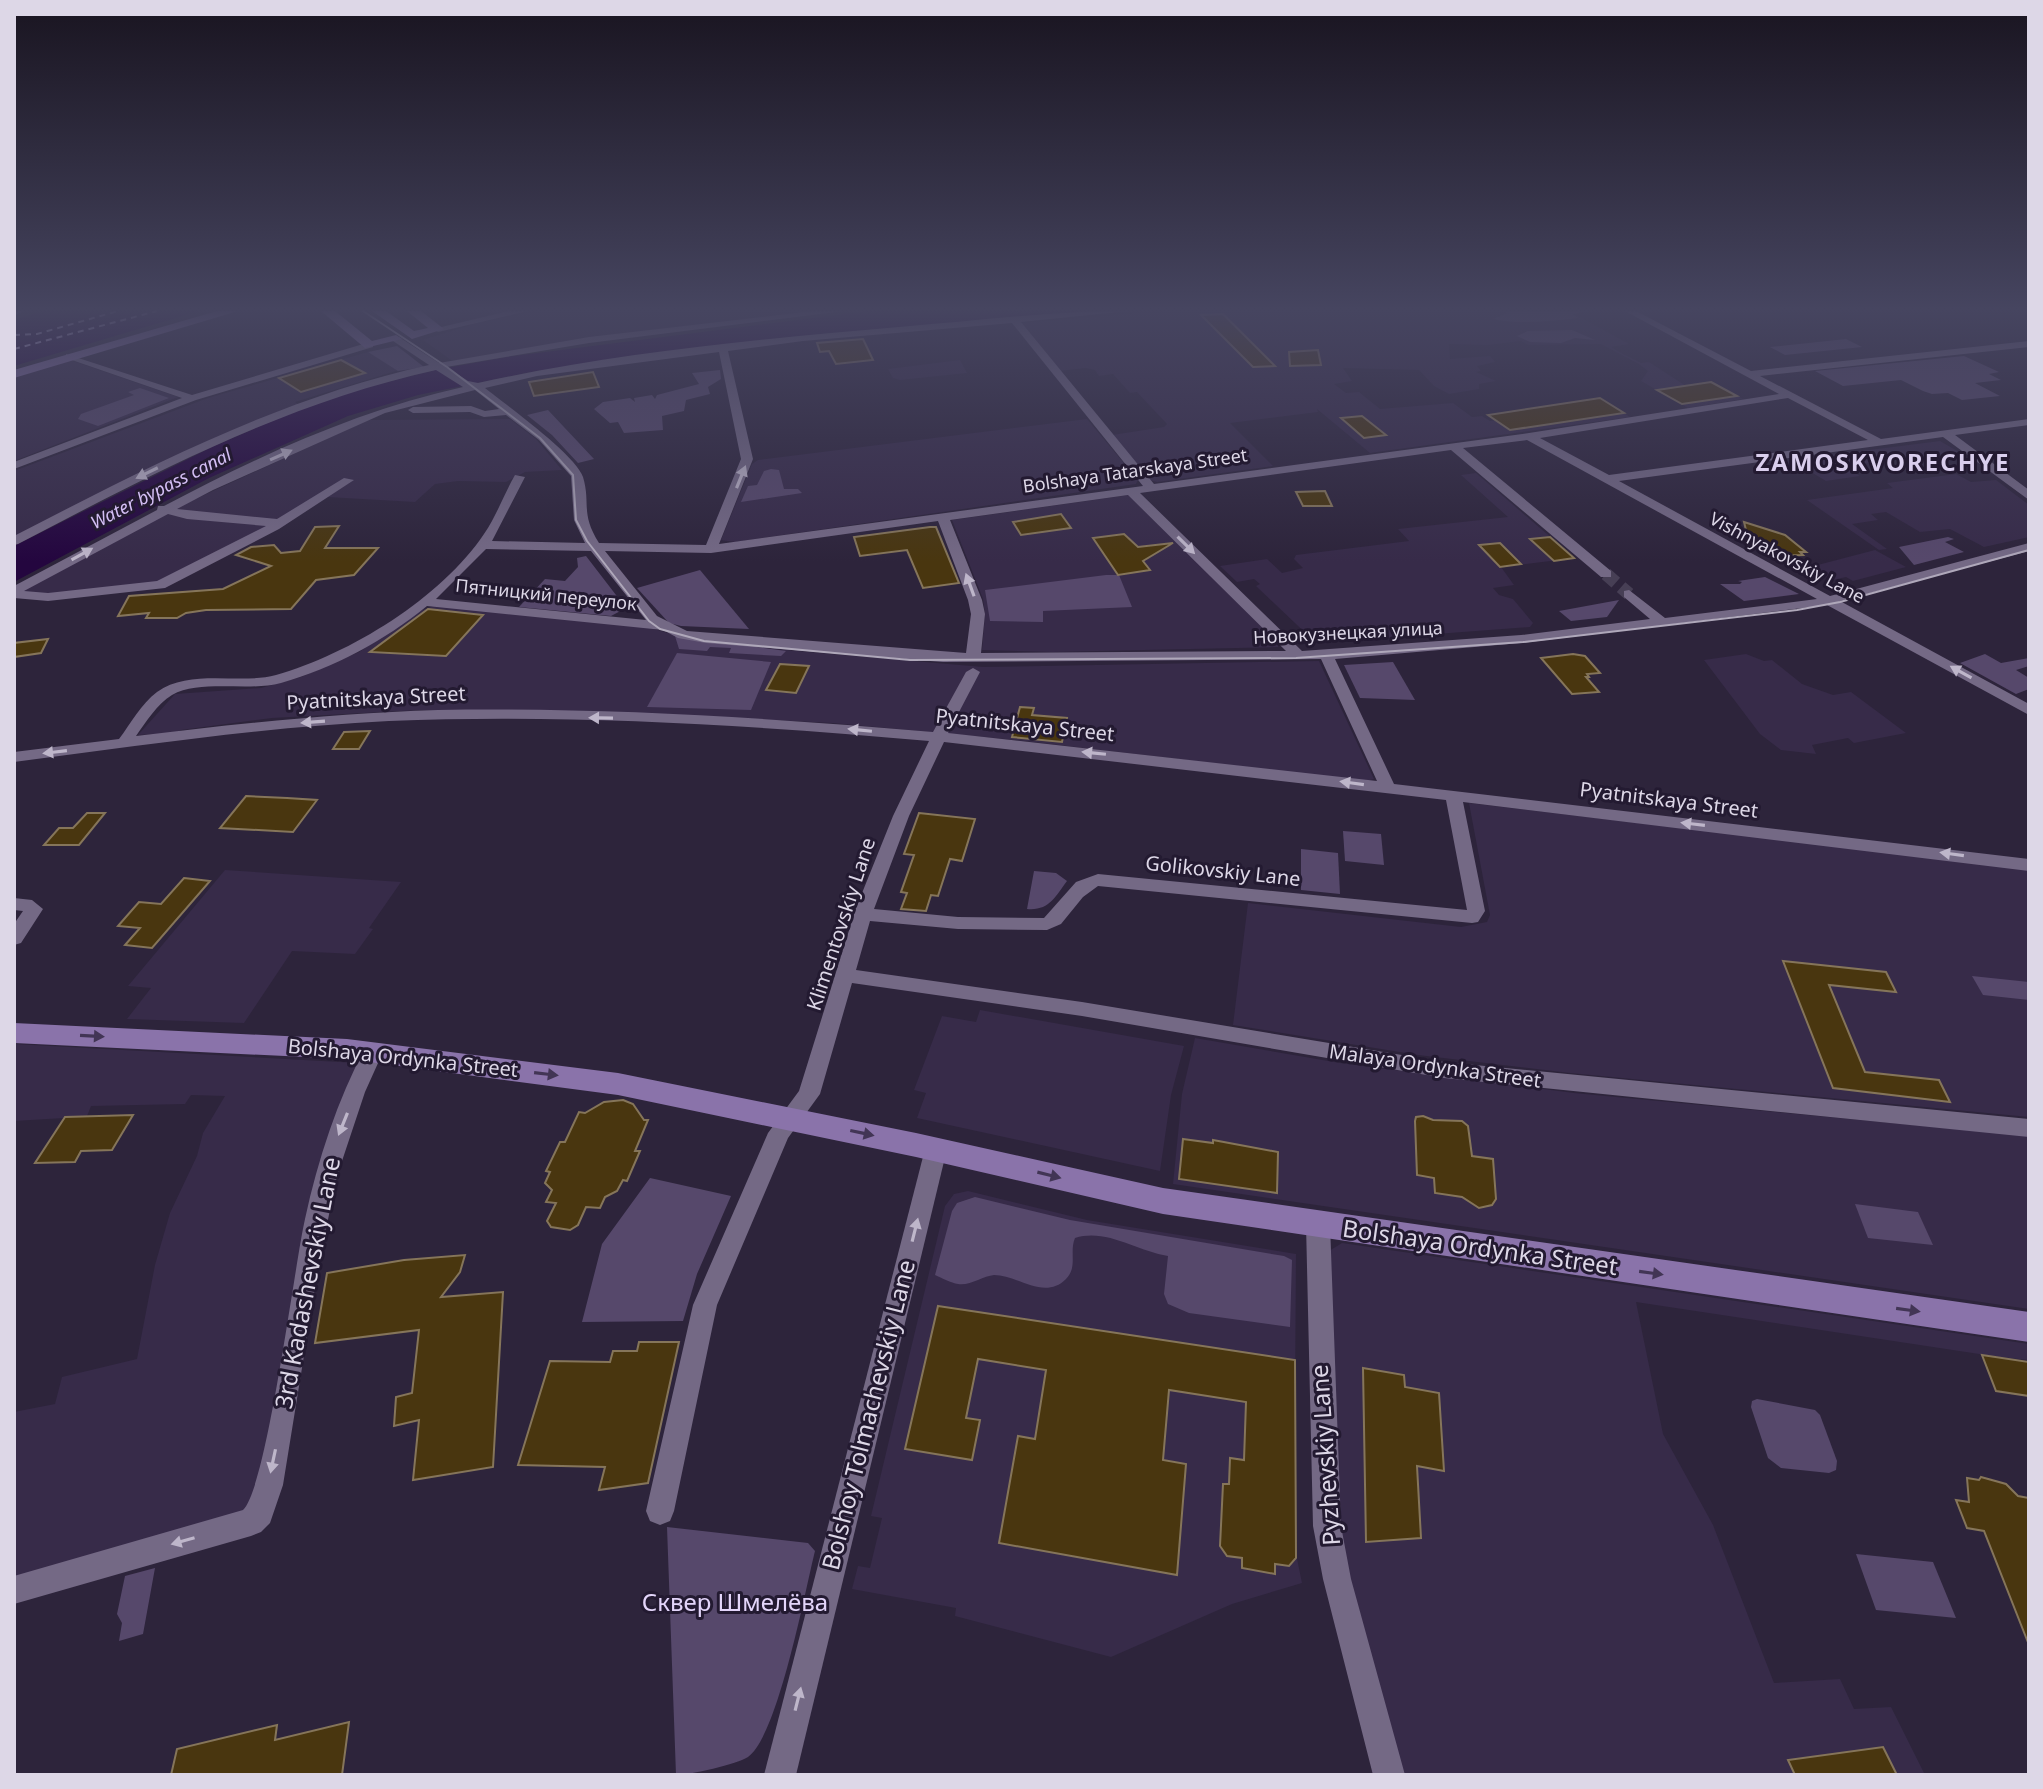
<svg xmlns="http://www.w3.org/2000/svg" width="2043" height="1789" viewBox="0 0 2043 1789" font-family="'Noto Sans',sans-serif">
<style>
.built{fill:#372b49}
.green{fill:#56486b}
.water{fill:#24063f}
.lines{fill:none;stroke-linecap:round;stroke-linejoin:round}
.ferry{stroke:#d3bef4;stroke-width:2;stroke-dasharray:6 5;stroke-linecap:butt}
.building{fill:#49360f;stroke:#85755a;stroke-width:2}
.minor-tunnel{stroke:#473f55;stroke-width:13;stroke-dasharray:13 7;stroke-linecap:butt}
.minor{fill:#746985;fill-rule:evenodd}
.major{fill:#8a73aa;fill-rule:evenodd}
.tram{stroke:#afa8ba;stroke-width:2}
.oneway{fill:#beb6ca}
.oneway2{fill:#423555}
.labels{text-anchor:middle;stroke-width:6;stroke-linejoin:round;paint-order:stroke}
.far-street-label{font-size:18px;fill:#ddd7e7;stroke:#231a31}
.far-water-label{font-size:18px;font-style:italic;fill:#d3bef4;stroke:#231a31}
.street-label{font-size:20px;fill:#ddd7e7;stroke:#231a31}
.far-district-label{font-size:24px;font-weight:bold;letter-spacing:2px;fill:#d9ceed;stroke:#231a31}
.near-street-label{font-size:24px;fill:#ddd7e7;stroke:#231a31}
.near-park-label{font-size:24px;fill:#e3d5fa;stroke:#231a31}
</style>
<rect width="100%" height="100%" fill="#2d243b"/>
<g class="built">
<path d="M538,311H825L458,360H451L423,340L477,323Z"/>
<path d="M1166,311H1569L1629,344L1611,347L1621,353L1641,363L1649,362L1686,386L1711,382L1743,399L1688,408L1641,381L1648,371L1639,364L1601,344L1528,345L1521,341L1488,345L1449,344L1450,359L1490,356L1495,362L1477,366L1481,371L1476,372L1496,381L1479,384V389L1449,394L1434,386L1419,370L1343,368L1352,381L1334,384L1346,393L1359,392L1380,409L1453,403L1472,417L1482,416L1490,421L1508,419L1501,413L1600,398L1630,417L1370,453L1317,409L1318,412L1230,423L1273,466L1157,482L1149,480L1112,435L1164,427L1167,424L1137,392L1130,393L1113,374L1099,376L1095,370L1086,368L1059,371L1020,323Z"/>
<path d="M368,352L399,370L295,402L299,405L14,538V471L208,398Z"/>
<path d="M70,360L178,397L14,461V377Z"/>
<path d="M960,360L967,373L900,380L893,378L888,369Z"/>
<path d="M510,419L536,439L562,470L525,472L506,482L458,481L435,484L415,502L327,497L352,481L163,582L36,595L17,591L154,518L368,420Z"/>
<path d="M1087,419L1138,480L1136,484L735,542L721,540L752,464L758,460Z"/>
<path d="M1940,441L1959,452L1862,464L1852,471L1860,476L1826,481L1791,460Z"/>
<path d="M1476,473L1575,558L1501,567L1514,585L1493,588L1499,595L1513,599L1533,623L1530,627L1316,643L1256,586L1260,584L1254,579L1237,582L1220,566L1267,559L1282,573L1303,568L1294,559L1296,555L1409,541L1398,529L1508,517L1461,475Z"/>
<path d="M1956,474L1971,482L1996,480L2029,505V537L1984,547L1950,529L1920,532L1886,512L1871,514L1878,520L1852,524L1887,549L1879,550L1807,500L1893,488L1887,483Z"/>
<path d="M1129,495L1278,642V647L1052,652L982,650L985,614L983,599L952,520Z"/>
<path d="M1875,550L1906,567L1853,581L1846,577L1833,580L1810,567Z"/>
<path d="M434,606L640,625L703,643L983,667L1319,661L1374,779L1366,781L1016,740L832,723L716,717L420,710L272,718L181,730L175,733L138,735L175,694L261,688L301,677L359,652L422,610Z"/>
<path d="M1746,654L1764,661L1772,660L1802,684L1833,695L1851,692L1906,733L1854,743L1848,738L1812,745L1816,754L1781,750L1760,734L1704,660Z"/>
<path d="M1469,803L2029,869V1117L1570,1073L1418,1055L1233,1025L1248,903L1461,927L1487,922L1490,915Z"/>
<path d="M225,870L401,882L369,928L373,929L355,954L292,951L244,1023L127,1019L151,988L128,986Z"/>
<path d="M980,1010L1184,1046L1171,1095L1160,1171L917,1118L926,1093L914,1090L942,1016L976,1022Z"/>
<path d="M1195,1038L1340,1063L1574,1093L2029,1136V1309L1173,1184L1182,1094Z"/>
<path d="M14,1044L358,1063L259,1498L250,1509L14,1579V1412L55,1404L62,1377L137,1359L155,1265L170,1213L197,1156L203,1133L225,1096L191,1095L185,1104L91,1106L87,1116L133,1115L112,1150L82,1151L75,1162L35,1163L64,1118L14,1121Z"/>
<path d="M968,1191L1087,1220L1296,1254L1294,1544L1302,1583L1232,1604L1111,1657L955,1616L956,1608L852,1589L858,1566L870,1568L882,1518L871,1516L945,1206L954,1194Z"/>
<path d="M1342,1243L2029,1344V1360L1999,1357L1636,1302L1663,1434L1713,1525L1774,1683L1840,1679L1854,1709L1891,1707L1925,1775H1404L1348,1576L1339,1530L1329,1251Z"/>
</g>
<g class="green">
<path d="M1589,311L1573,314L1578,318C1550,321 1521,325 1493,319L1508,313L1505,312Z"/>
<path d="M1572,330L1595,340L1575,338L1561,343L1530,342L1517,336L1528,331Z"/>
<path d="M1846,339L1862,347L1785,355L1770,347Z"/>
<path d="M397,346L424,367L398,371L368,352Z"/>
<path d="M1964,356L1999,372L1989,374L2001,380L1975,383L2000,396L1962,400L1948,393L1932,394L1923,391L1901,380L1843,386L1815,371Z"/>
<path d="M720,370L721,379L708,387L710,394L686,400L684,411L662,416L663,430L624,433L618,422L610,423L594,409L603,402L630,398L635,402L634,398L652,395L655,399L657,395L699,384L692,373Z"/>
<path d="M140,388L169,398L98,426L78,419L81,414L134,395L128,392Z"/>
<path d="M548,410L594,459L578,463L552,435L527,415Z"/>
<path d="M771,469L779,470L784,489H798L802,493L741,502L748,486L757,485L764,471Z"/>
<path d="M1948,537L1954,539L1945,542L1964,552L1914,565L1899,547Z"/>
<path d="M586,556L626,608L611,616L519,607L545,579L565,581L578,567L577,558Z"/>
<path d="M700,570L749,629L681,626L669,623L637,588Z"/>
<path d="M1106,575H1119L1132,607L1043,611V622L990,621L985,590Z"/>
<path d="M1765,577L1799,594L1744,601L1720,584H1740L1742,582L1738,581Z"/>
<path d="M1619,600L1607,617L1571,621L1559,611Z"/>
<path d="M675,636L786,651L781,656L729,653L731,648L710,647L707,651L679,649Z"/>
<path d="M677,653L771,662L751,710L647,707Z"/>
<path d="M1985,654L2001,663L2029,658V666L2016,670L2029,678V689L2016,694L1960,663Z"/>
<path d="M1393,662L1415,700L1360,698L1344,665Z"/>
<path d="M1343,831L1381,834L1384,865L1345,861Z"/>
<path d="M1301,849L1338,853L1340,894L1301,890Z"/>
<path d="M1034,871L1056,873L1067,881C1055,897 1049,911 1027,909Z"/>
<path d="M1972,976L2029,982V1000L1983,995Z"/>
<path d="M650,1178L731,1196L697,1274L683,1321L582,1322L602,1244Z"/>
<path d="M975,1197L1070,1220L1284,1256L1292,1260L1290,1327L1189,1313L1168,1304L1164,1294L1168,1256C1137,1251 1106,1228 1075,1238C1069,1252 1078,1267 1066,1279C1044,1301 1018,1275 994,1275C983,1276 970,1286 958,1284C951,1283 942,1278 935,1275L952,1211L957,1203Z"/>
<path d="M1855,1204L1918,1212L1933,1245L1868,1238Z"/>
<path d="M1757,1399L1815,1410L1820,1415L1837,1461L1836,1470L1829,1473L1781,1468L1768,1458L1751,1407L1752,1401Z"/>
<path d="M667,1527L808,1543L815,1551C805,1591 778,1736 748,1757C738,1764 689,1775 676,1775Z"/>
<path d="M1856,1554L1933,1562L1956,1618L1876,1610Z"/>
<path d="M155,1568L143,1634L119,1641L122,1623L117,1614L125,1576Z"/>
</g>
<g class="water">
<path d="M43,311H199L14,366V320Z"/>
<path d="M868,311H1082L790,337L531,372L418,395L348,416L209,478L14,582V546L214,446L328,397L435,370L507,357Z"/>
</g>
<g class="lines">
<g class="ferry">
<path d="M14,335L37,334L118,311"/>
<path d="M14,349L157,311"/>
</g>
</g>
<g class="building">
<path d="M1223,314L1275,366L1253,367L1201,315Z"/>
<path d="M863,339L873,360L836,364L829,351L820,352L817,343Z"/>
<path d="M1318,350L1321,365L1290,366L1289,352Z"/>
<path d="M341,360L365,373L301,392L279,378Z"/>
<path d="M593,372L599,387L534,396L529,382Z"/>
<path d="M1711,382L1737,396L1682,404L1657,390Z"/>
<path d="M1600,398L1624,413L1510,430L1488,415Z"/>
<path d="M1362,416L1386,435L1364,438L1341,418Z"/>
<path d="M1325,491L1332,506H1303L1296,492Z"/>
<path d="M1061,514L1071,528L1021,535L1013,522Z"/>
<path d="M1744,522L1785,535L1806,552H1800L1803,555L1768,556L1741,536L1746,530Z"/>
<path d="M339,526L325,548H378L354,575L316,580L291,609L206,610L186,613L177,618H146L149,613L118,616L129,596L223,589L271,566L236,555L251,547L274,545L281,553L300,551L315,527Z"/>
<path d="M930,527H936L959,583L923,588L907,550L860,556L854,537Z"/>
<path d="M1124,534L1138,547L1173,543L1143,561L1150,570L1118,575L1093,538Z"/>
<path d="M1550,537L1574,558L1554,561L1530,539Z"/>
<path d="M1500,543L1521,564L1500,567L1479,545Z"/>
<path d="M428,609L483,615L446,656L370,652Z"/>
<path d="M48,639L41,653L14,657V643Z"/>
<path d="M1573,654L1585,656L1600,673L1587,674L1589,677H1586L1599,692L1572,694L1541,658Z"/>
<path d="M780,664L809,666L796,693L766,690Z"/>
<path d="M1020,707L1034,708L1032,715L1067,718L1062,742L1012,737Z"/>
<path d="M370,731L359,749H333L344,732Z"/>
<path d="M246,796L287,798L317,800L293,832L220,828Z"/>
<path d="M87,813H105L79,845H44L59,828H73Z"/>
<path d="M919,813L975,819L962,861L950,859L938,896L931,895L926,911L901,909L907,893L901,892L914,855L904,854Z"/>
<path d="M184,878L210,881L152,948L125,945L140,928L118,926L139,902L161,904Z"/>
<path d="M1783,961L1886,972L1896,992L1829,985L1865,1072L1939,1080L1950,1102L1833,1088Z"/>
<path d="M623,1100L633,1104L644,1120H648L635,1151H640L627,1181L623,1180L617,1191L605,1197L600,1208L586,1207L578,1225L570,1230L551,1227L547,1221L556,1203L546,1202L552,1190L545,1183L550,1172L546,1171L560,1142H565L579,1112L585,1113L604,1102Z"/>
<path d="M133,1115L112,1150L81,1151L75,1162L35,1163L65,1117Z"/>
<path d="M1423,1116L1433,1120L1462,1121L1468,1126L1472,1156L1493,1159L1496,1199L1492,1205L1479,1208L1462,1197L1435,1193L1434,1178L1417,1175L1415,1121L1416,1117Z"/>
<path d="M1183,1139L1213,1143V1140L1278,1152L1277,1193L1179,1179Z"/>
<path d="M465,1255L460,1272L441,1297L503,1292L493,1467L413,1480L419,1420L394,1426L396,1397L412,1393L419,1330L315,1343L327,1273L404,1260Z"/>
<path d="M938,1306L1295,1360L1296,1558L1289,1566L1275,1564V1574L1242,1568V1558L1227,1556L1220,1546L1223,1484H1229L1230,1458L1244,1460L1246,1402L1169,1390L1163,1460L1186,1464L1177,1575L999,1543L1018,1436L1035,1439L1046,1370L978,1359L966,1418L980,1420L972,1460L905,1449Z"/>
<path d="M639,1342H679L648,1483L599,1490L605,1467L518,1465L550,1361L610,1362L613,1351H637Z"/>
<path d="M1982,1355L2029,1362V1396L1996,1391Z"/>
<path d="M1363,1368L1404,1375L1405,1387L1439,1393L1444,1471L1417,1466L1421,1538L1366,1542Z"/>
<path d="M1981,1477L2006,1484L2018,1496L2029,1498V1645L1984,1531L1967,1528L1956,1500L1969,1502L1967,1478L1979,1480Z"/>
<path d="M349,1722L342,1775H171L177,1749L277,1725L275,1740Z"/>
<path d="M1883,1747L1897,1775H1795L1788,1760Z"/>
</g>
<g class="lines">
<path class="minor-tunnel" d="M1606,574L1629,594"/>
<g class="minor">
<path d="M509,311H528L438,332L433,329Z"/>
<path d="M813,311H844L589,343L446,367L468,381L478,383C613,353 760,339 899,327C976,321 1051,311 1128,311L1021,322L1154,484L1529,433L1779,394L1625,311H1636L1751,371L2029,341V347L1760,376L1881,439L2029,419V425L1955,435L2029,490V500L1943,437L1619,481L1830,596L2029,543V551L1840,601L2029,704V715L1827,605L1521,643L1335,659L1394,784L2029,859V871L1463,802L1485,911L1478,922L1472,923L1098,886L1083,897L1061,924L1047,930L958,929L870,921L856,970L1082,1002L1444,1062L2029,1119V1137L1444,1078L1082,1016L852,983L820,1094L788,1138L717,1305L674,1511L670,1521L660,1525L650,1521L646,1511L693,1305L768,1133L799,1091L856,908L893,816L929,741C749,725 569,714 389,721C263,727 138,746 14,762V752L119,739C131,723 141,704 157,692C190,668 240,685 276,675C350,654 441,598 484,534C497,515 504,494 515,475L525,477L492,541L585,543L574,520L571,476L539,440L506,415L484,417L470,412L413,413L408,410L413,407L471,406L485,411L499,409L475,390L385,413L213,490L177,509L277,519L344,478L354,480L279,529L165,588L48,601L14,598V586L157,510L158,506H164C258,456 359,410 463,387L436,370C286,403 154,473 18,544L14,545V536C148,467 280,398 429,365L393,341V337H399L439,363L589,337ZM1012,323L1143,486L719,544L753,459L728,351L803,341ZM719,352L741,459L706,545L599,543C580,513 591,504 583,477C576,455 505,404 485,388L537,376ZM1788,398L1868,440L1609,475L1540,438ZM1527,440L1817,599L1665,618L1629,590L1624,591V597L1650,619L1521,635L1302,651L1140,493L1451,450L1601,577H1611V571L1463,448ZM1128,495L1286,651L981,653L985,614L982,600L950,520ZM168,514L187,519L266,526L157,581L48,593L24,591ZM938,521L968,600L971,614L966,653L687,631L657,616L605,551L711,553ZM486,549L591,551L646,620L436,599ZM427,606L663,630L678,638L706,643L943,662L1321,659L1377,781L948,733L980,672L973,668L966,672L933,732C769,718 603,707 438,710C337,713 236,724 136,736C146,722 157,704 172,695C201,679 249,692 281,683C334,668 384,641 427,606ZM944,742L1446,800L1467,910L1098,874L1076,882L1044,918L958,917L874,909L909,816Z"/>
<path d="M370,342L373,343V347L196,400L14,469V462L182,398L66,358V354L192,395Z"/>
<path d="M14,898L32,900L43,909L21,943L14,945V924L23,911L14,910Z"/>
<path d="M373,1044L380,1046L383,1052L365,1092L337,1176L319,1263L283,1485L270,1523L261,1532L251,1536L14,1604V1576L243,1510C267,1487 294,1268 305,1219C318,1159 337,1101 366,1046Z"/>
<path d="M936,1140L944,1143L947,1149L796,1775H764L925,1149L928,1143Z"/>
<path d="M1318,1214L1326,1217L1330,1224L1341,1526L1351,1579L1405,1775H1373L1323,1579L1313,1526L1306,1224L1310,1217Z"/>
</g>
<g class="major">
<path d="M14,311H23L14,316Z"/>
<path d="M217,311H238L14,378V370Z"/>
<path d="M321,311H335L372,341L396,335L402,339L365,348Z"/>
<path d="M372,311H386L414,331L428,328L407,311H421L444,329L412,339Z"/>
<path d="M14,1023L347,1039L618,1073L916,1133L1163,1188L2029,1312V1342L1163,1214L916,1157L618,1095L347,1059L14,1043Z"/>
</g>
<path class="tram" d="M363,311L447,367L540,438L573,475L576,520L587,541L649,621L660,629L704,641L910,660L1296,658L1523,642L1797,610L1840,602L2029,550"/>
</g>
<defs><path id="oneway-solid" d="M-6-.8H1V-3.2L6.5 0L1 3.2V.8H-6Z" transform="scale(2)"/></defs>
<g class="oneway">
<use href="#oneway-solid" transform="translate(281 455) rotate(-24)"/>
<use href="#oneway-solid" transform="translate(147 473) rotate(154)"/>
<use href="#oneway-solid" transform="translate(741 477) rotate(-68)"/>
<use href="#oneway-solid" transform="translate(1186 545) rotate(45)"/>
<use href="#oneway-solid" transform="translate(82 554) rotate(-29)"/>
<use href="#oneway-solid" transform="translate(970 585) rotate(-110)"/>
<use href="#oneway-solid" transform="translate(1961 672) rotate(-151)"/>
<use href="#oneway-solid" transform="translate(601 718) rotate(-179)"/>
<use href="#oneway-solid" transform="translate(313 722) rotate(176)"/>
<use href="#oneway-solid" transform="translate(860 730) rotate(-174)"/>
<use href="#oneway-solid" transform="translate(55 752) rotate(173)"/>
<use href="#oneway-solid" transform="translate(1094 753) rotate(-174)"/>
<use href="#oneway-solid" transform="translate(1352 783) rotate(-172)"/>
<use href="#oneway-solid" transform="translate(1693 824) rotate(-173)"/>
<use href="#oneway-solid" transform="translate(1952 854) rotate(-172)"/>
<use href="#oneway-solid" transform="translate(343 1124) rotate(112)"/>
<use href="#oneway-solid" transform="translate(915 1230) rotate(-76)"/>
<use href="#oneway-solid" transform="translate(273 1461) rotate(102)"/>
<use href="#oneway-solid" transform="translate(183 1541) rotate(164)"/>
<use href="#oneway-solid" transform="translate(798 1699) rotate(-76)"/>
</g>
<g class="oneway2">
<use href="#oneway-solid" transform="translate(92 1036) rotate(3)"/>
<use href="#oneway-solid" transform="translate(546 1074) rotate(7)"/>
<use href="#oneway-solid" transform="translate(862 1133) rotate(12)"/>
<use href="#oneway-solid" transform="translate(1049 1175) rotate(14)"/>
<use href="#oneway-solid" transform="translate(1651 1273) rotate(8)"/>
<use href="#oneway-solid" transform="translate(1908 1310) rotate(8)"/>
</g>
<linearGradient id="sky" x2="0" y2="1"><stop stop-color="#191420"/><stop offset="0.55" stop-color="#464560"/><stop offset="1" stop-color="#464560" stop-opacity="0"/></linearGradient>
<rect width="2043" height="562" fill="url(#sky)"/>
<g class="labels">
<g class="far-street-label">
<text transform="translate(1135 471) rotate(-8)" y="6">Bolshaya Tatarskaya Street</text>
<text transform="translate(1787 558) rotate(28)" y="6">Vishnyakovskiy Lane</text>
<text transform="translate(546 595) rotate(6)" y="6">Пятницкий переулок</text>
<text transform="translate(1348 633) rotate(-3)" y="6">Новокузнецкая улица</text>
</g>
<g class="far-water-label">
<text transform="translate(161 489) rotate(-27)" y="6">Water bypass canal</text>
</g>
<g class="street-label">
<text transform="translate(376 698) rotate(-3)" y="7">Pyatnitskaya Street</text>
<text transform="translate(1025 725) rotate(6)" y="7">Pyatnitskaya Street</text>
<text transform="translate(1669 800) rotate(7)" y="7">Pyatnitskaya Street</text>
<text transform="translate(1223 871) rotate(6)" y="7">Golikovskiy Lane</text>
<text transform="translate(841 924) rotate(-72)" y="7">Klimentovskiy Lane</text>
<text transform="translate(403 1058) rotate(6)" y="7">Bolshaya Ordynka Street</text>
<text transform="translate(1435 1066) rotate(8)" y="7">Malaya Ordynka Street</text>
</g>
<g class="far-district-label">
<text x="1883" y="471">ZAMOSKVORECHYE</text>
</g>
<g class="near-street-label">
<text transform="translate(1480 1248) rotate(8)" y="8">Bolshaya Ordynka Street</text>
<text transform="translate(308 1283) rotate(-79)" y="8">3rd Kadashevskiy Lane</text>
<text transform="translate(869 1415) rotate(-76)" y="8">Bolshoy Tolmachevskiy Lane</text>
<text transform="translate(1326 1455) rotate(-94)" y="8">Pyzhevskiy Lane</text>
</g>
<g class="near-park-label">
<text x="735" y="1611">Сквер Шмелёва</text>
</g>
</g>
<rect width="2043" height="1789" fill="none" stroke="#ddd7e7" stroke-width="32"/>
</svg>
